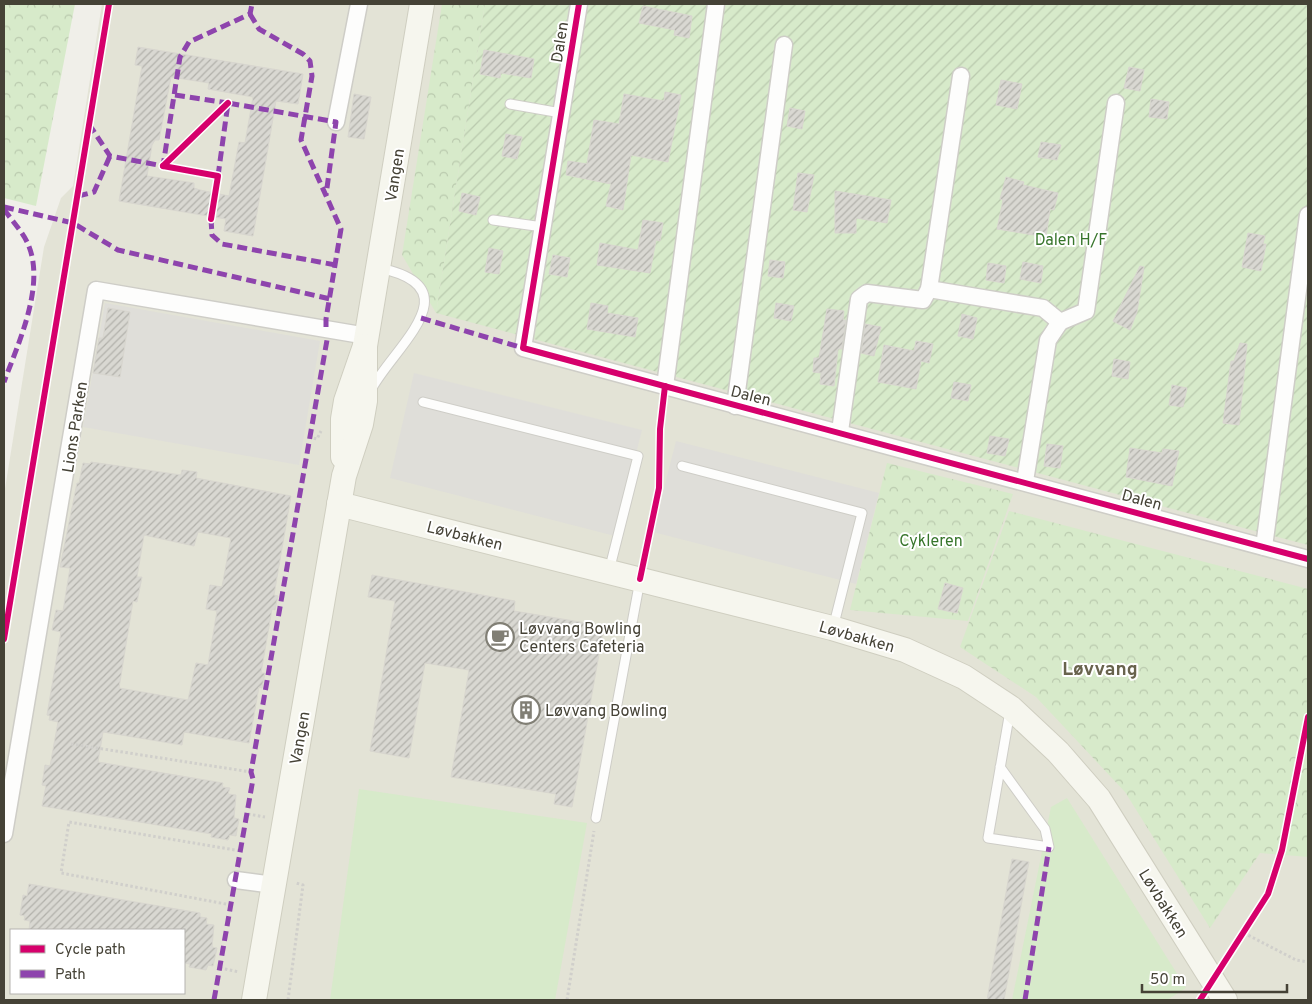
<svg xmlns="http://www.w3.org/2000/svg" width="1312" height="1004" viewBox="0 0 1312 1004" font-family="Overpass,sans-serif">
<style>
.residential{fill:#e3e3d6;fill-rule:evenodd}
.grass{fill:#d7eaca}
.forest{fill:url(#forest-crowns)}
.garden{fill:url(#garden-furrows)}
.parking{fill:#dfded9}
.building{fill:url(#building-hatch);stroke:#d8d6cf;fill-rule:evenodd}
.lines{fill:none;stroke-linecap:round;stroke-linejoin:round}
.lane-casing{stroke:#cecdc7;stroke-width:11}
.street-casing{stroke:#cecdc7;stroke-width:19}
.secondary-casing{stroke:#cfcec0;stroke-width:26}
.path{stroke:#d0cfcb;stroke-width:3;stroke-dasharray:2.5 2.5;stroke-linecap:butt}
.lane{stroke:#fdfdfc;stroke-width:9}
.street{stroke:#fdfdfc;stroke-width:16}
.secondary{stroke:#f6f6ee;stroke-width:24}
.quiet{stroke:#8e44ad;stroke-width:5;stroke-dasharray:10 5;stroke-linecap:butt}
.cycleway-casing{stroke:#fff;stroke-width:9}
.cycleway{stroke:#d6006c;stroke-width:6}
.labels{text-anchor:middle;stroke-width:4;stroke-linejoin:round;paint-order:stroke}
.street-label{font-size:16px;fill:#454236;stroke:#fff}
.park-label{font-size:16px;fill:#37752b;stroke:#fff}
.poi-label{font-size:16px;fill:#454236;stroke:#fff;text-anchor:start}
.quarter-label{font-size:19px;font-weight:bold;fill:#68634d;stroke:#fff}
</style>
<defs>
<pattern id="forest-crowns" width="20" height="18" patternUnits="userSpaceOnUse" patternTransform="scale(1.25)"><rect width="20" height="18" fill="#d7eaca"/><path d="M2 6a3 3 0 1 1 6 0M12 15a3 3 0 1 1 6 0" fill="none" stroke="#bacaae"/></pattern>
<pattern id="garden-furrows" width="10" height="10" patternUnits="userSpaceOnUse" patternTransform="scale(1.25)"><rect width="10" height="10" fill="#d7eaca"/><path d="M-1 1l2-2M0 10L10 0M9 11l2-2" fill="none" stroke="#bacaae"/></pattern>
<pattern id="building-hatch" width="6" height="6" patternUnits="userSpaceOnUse" patternTransform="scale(1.25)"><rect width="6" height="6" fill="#d9d8d2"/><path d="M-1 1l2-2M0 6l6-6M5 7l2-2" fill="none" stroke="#b2b1ab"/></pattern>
</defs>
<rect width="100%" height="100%" fill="#f0efe9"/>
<path class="residential" d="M102,4H1308V1000H4V495L44,247L61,198L73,186ZM11,930H184V993H11Z"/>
<g class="grass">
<path d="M359,789L587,823L555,1000H330Z"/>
<path d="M1067,798L1186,988L1167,1000H1012L1051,807Z"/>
</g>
<g class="forest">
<path d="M4,4H75L36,206L4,198Z"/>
<path d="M442,4H485L436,313L402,255Z"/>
<path d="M887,463L1013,494L968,621L850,610Z"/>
<path d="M1009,511L1308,589V857L1260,853L1210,928L1125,792L1036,697L960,647Z"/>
</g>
<path class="garden" d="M485,4H1308V545L436,313Z"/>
<g class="parking">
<path d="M105,303L320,341L299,465L83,427Z"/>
<path d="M414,373L642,430L615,536L390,478Z"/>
<path d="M676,441L879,493L856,584L653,532Z"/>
</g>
<g class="building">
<path d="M643,6L692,16L689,38L674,35L675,30L639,23Z"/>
<path d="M138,47L303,74L298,104L276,101L253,236L224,231L226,219L119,201L142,66L135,65ZM171,77L209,83L208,89L253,97L245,143L239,142L229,196L200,190L194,188V183L147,176L152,145L155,140H159Z"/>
<path d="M484,50L534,59L531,78L501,73L500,78L480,74Z"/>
<path d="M1129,67L1144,70L1140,91L1124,88Z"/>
<path d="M1001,80L1022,84L1017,109L996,105Z"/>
<path d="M665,92L681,95L668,162L631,155L623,210L606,206L611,184L566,175L568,161L587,164L594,120L619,124L624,94L664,101Z"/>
<path d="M354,94L371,97L364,139L348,137Z"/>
<path d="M1151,99L1169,102L1167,119L1149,117Z"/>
<path d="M790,108L805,111L802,129L787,126Z"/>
<path d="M506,134L522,137L517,159L502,156Z"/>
<path d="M1041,142L1061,145L1057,160L1038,157Z"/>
<path d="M798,173L814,175L807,212L793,210Z"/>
<path d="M1006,177L1024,182L1023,185L1058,193L1054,210L1050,209L1046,237L997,229L1003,200L1000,199Z"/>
<path d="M835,191L891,200L887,223L856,218V233H835Z"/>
<path d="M462,193L480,197L476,215L459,211Z"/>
<path d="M643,220L663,223L660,241L656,240L650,273L597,265L600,243L638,250Z"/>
<path d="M1248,233L1265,236L1263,244H1266L1261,271L1242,267Z"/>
<path d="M489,248L503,251L499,274L485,272Z"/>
<path d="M553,255L570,258L567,277L549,274Z"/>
<path d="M770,260L785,262L783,278L768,276Z"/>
<path d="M1023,262L1043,266L1041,283L1020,279Z"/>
<path d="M988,263L1006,266L1004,283L986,280Z"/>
<path d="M1140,266L1144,267L1137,312L1130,330L1113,321Z"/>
<path d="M591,303L608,306L607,313L638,318L635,337L587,329Z"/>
<path d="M776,303L794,306L791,321L774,318Z"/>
<path d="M108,308L130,312L120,377L93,373L99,338H103Z"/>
<path d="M827,309L844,311L843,320H846L842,349H838L834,386L820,384L821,373L813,372L814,358H819Z"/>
<path d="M962,314L977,318L973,339L958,336Z"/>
<path d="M865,324L881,327L874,356L861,353Z"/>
<path d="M916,341L933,344L929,363L921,361L916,389L878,382L884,345L914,351Z"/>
<path d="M1240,343L1247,344L1239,425L1223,423L1231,361H1234Z"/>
<path d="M1114,359L1130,362L1128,379L1112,376Z"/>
<path d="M954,382L971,385L968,401L951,398Z"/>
<path d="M1172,385L1187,388L1183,407L1169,405Z"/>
<path d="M990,436L1009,439L1005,456L987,453Z"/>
<path d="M1047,444L1063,446L1060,468L1044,466Z"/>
<path d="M1130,448L1162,453L1163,449L1179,451L1172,486L1126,477Z"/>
<path d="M91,462L181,475L182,470L197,472L196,478L291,496L274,595L278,596L275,610L272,609L261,673H265L262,688L259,687L249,743L184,732L182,745L103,732L98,762L223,783L222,787L230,788L228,794L236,795L234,818L239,819L236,836L230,835L228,840L211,837L212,834L42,806L46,786L42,785L45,765L50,766L58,722L49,720L50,716L47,715L61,632L52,630L56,610L63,611L70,568L60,567L77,483H79L83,463L90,464ZM198,532L231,538L222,587L210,585L206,609L217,611L208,665L196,663L188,700L119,688L133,601L137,602L142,577H137L144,535L194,546Z"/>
<path d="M372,575L515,601L514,611L604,626L572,807L554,804L556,794L451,777L469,670L425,663L409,758L370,751L395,601L368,597Z"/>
<path d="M945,583L963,588L957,613L938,609Z"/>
<path d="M1012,859L1029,862L1004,1000H987Z"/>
<path d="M29,884L200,913V917L207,918L206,924L214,925L212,947L217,948L213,966L208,965L206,970L189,967L190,964L184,963V930H29L30,921L24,920L25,916L20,915L23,895L27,896Z"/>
</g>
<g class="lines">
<defs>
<g id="lane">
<path d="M510,104L561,113"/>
<path d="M493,220L543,227"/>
<path d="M372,388C396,345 473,287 379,268"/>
<path d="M423,402L638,456L609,571"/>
<path d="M682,466L862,513L833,628"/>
<path d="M1000,767L1045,829L1049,847L988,838L1010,711"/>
<path d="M596,818L640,580"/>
</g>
<g id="street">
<path d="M579,4L523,348L1308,559"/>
<path d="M336,122L359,4"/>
<path d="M929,289L1043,308L1060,322L1086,311L1116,103"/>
<path d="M665,386L716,4"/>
<path d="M735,406L784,45"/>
<path d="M840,431L859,299L867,293L923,300L929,289L961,76"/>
<path d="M1025,481L1048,340L1060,322"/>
<path d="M1264,547L1308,215"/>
<path d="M4,834L96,290L367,336"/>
<path d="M236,880L274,885"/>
</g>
<g id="secondary">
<path d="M343,457V419L346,401L365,346L422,4"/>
<path d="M339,504L832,628L905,650L964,677L1011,708L1058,752L1099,799L1225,1000"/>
<path d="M254,1000L344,476L361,424L365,401V346"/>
</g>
</defs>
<use href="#lane" class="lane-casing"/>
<use href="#street" class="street-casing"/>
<use href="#secondary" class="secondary-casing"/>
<g class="path">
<path d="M309,437L317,439L321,431"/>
<path d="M71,744L251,772"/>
<path d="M248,814L265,817"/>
<path d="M231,905L61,873L69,822L241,851"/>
<path d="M1244,933L1296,960L1308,962"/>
<path d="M220,968L239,972"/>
<path d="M288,1000L303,885L296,883"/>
<path d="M567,1000L594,831"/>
</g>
<use href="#lane" class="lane"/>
<use href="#street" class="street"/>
<use href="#secondary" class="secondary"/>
<g class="quiet">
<path d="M250,14L259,29L303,54L310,61L312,76L301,140L341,229L326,319V330"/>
<path d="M175,95L228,103"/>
<path d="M89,124L110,156L163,166L180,57L189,42L250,14L252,4"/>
<path d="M218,176L228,103L336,122L326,195"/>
<path d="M78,196L94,192L110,156"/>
<path d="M4,207L73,223L118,250L330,299"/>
<path d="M4,209C11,220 23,232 28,244C46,285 18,344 4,382"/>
<path d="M211,219L212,235L222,244L336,265"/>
<path d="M421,318L523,348"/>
<path d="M214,1000L253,779L251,772L327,340"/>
<path d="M1025,1000L1049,847"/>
</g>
<defs>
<g id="cycleway">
<path d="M579,4L523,348L1308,559"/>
<path d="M163,166L218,176L211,219"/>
<path d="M163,166L228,103"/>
<path d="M640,579L659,488L660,429L665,386"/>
<path d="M4,639L109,4"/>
<path d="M1200,1000L1268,894L1282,850L1308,717"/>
</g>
</defs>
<use href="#cycleway" class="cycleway-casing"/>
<use href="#cycleway" class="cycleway"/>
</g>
<defs>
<symbol id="cafe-ring" viewBox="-11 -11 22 22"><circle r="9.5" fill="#fff" stroke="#817f75" stroke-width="1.5"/><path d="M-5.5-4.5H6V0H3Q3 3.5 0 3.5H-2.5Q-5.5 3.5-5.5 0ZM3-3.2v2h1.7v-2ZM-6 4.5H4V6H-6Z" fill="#817f75"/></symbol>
<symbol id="building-ring" viewBox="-11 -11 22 22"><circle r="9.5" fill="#fff" stroke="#817f75" stroke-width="1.5"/><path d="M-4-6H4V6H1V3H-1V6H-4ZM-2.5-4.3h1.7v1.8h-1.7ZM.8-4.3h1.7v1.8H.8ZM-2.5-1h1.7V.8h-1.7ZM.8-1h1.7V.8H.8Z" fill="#817f75"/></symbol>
</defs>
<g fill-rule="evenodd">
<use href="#cafe-ring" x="484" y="621" width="32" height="32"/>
<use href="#building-ring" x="510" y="694" width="32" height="32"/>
</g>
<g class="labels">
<g class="street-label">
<text transform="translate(559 42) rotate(-81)" y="6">Dalen</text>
<text transform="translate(394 175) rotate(-81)" y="6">Vangen</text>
<text transform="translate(751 395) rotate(14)" y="6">Dalen</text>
<text transform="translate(74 427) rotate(-81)" y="6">Lions Parken</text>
<text transform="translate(1142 499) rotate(15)" y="6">Dalen</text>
<text transform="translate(465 535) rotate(14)" y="6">Løvbakken</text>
<text transform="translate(857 636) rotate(16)" y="6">Løvbakken</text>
<text transform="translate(299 738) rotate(-80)" y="6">Vangen</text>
<text transform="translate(1164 903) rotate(58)" y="6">Løvbakken</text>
</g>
<g class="park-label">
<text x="1071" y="245">Dalen H/F</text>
<text x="931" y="546">Cykleren</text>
</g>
<g class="poi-label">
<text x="519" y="634">Løvvang Bowling<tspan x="519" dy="18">Centers Cafeteria</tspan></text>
<text x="545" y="716">Løvvang Bowling</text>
</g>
<g class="quarter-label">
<text x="1100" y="675">Løvvang</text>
</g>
</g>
<rect width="1312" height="1004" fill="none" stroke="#454236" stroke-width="10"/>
<rect x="10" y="929" width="175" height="65" fill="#ffffff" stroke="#b5b3af"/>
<rect x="20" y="945" width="25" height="8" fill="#d6006c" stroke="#b5b3af"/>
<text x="55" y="954" font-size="15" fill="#454236">Cycle path</text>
<rect x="20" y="970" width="25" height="8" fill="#8e44ad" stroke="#b5b3af"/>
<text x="55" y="979" font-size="15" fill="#454236">Path</text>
<path d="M1142 984v8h145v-8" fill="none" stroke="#454236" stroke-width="2.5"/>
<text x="1150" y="984" font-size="15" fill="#454236" stroke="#ffffff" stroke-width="4" paint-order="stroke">50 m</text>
</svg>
